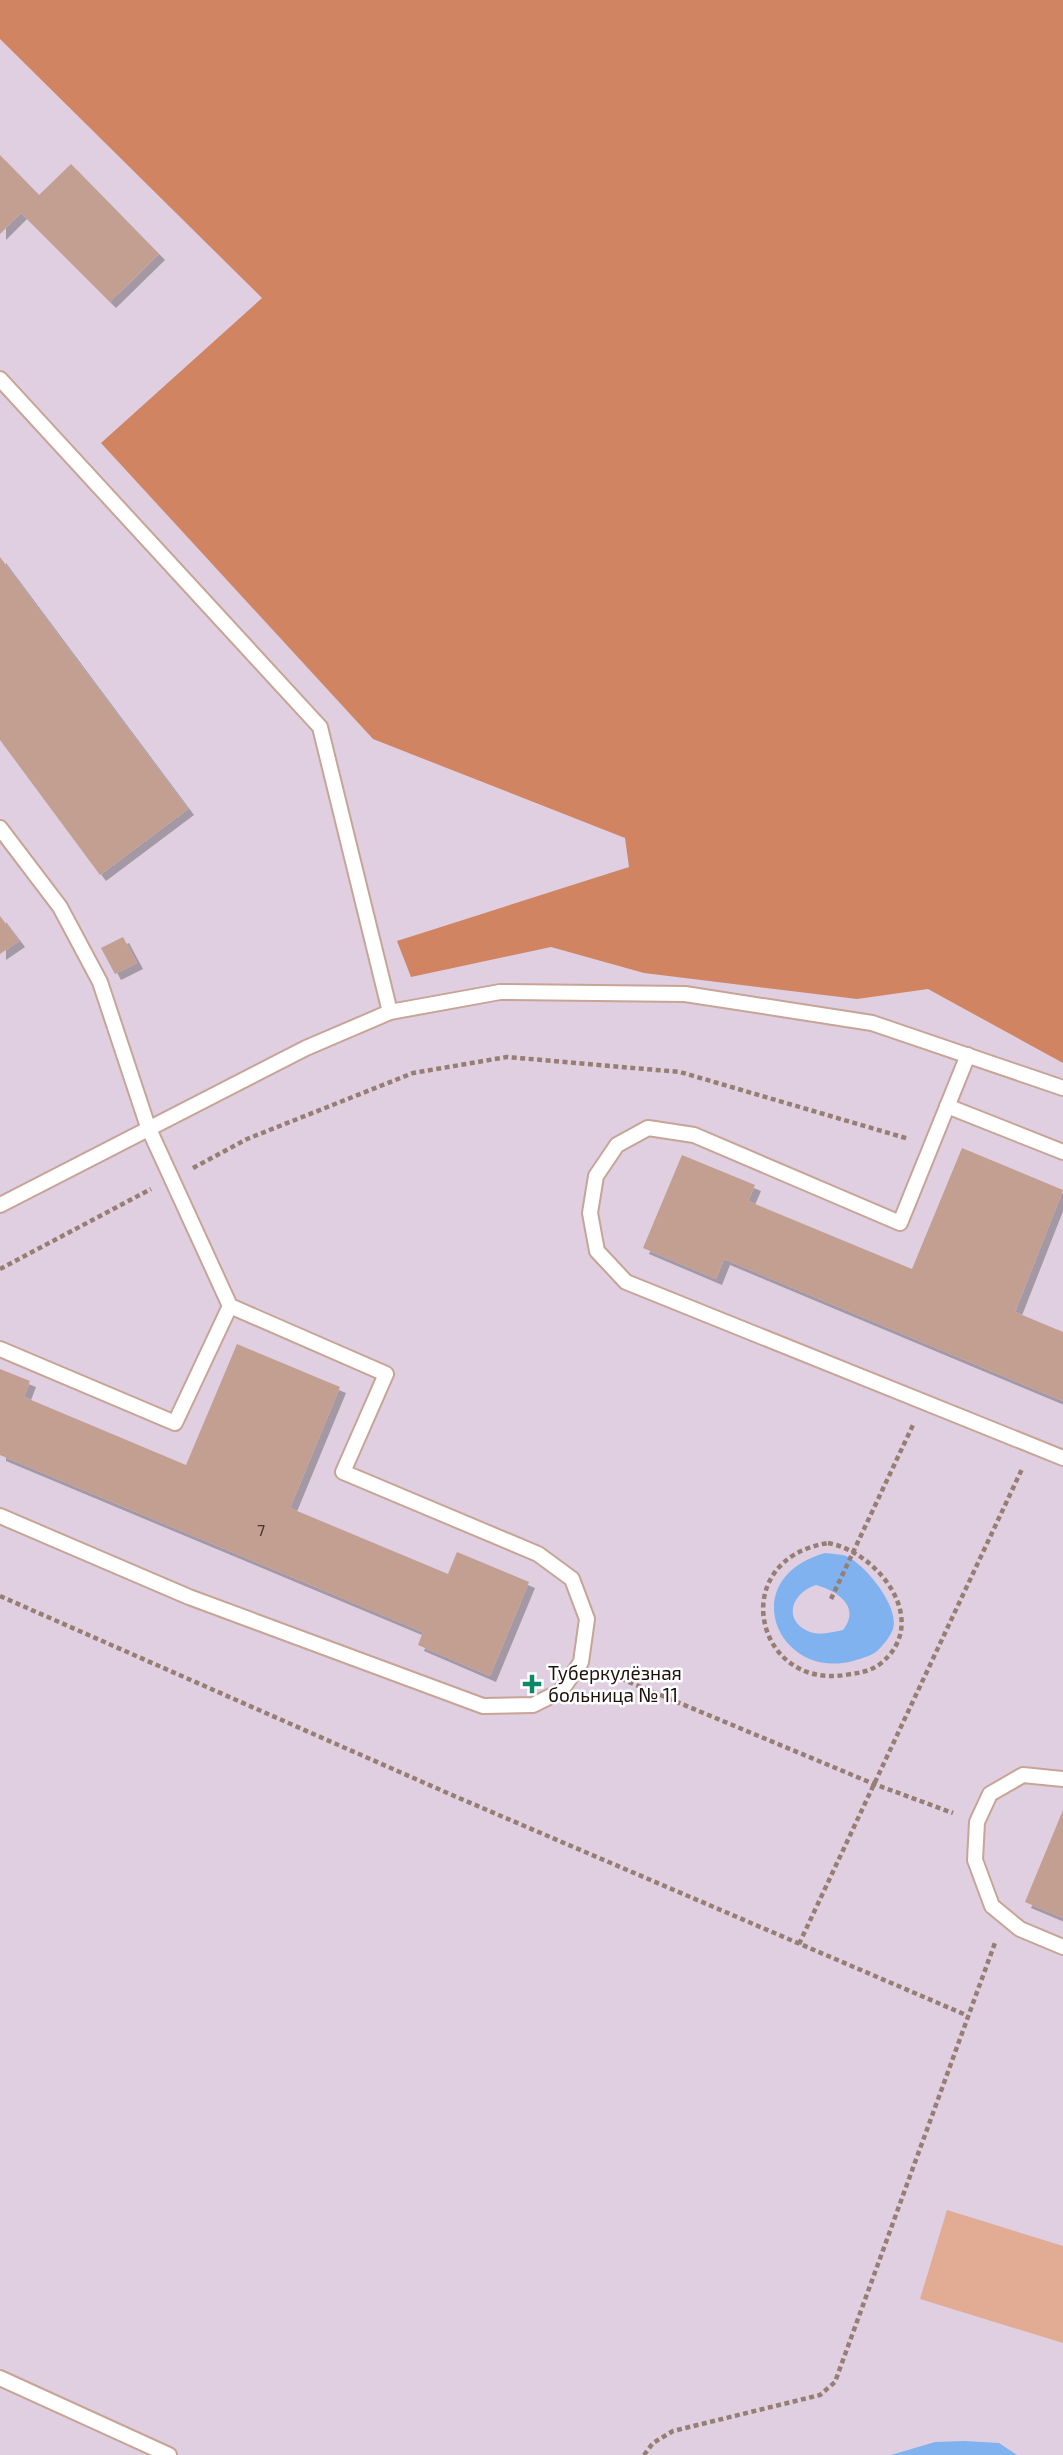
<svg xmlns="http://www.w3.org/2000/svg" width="1063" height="2455" viewBox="0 0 1063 2455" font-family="'Exo 2',sans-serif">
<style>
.medical{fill:#dfcfe0}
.green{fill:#e1ab94}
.forest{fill:#d08461}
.water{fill:#80b2f0;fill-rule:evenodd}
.building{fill:#c29f90;filter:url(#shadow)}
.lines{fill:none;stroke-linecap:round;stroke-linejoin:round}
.service-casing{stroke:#c7a495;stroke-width:18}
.path{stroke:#977e73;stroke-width:4.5;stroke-dasharray:5 3.5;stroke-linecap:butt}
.service{stroke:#fff;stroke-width:14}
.poi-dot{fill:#0b886a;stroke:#fff;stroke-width:2.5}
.labels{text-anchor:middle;stroke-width:5;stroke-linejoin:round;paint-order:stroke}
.number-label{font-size:16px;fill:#46342d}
.poi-label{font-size:19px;fill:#1d110c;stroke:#fff;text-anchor:start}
</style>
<defs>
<filter id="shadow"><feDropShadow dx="6" dy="6" stdDeviation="0" flood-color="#0004"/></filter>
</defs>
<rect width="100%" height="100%" fill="#fad6c6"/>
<path class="medical" d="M0,39L263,298L1063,892V2455H0Z"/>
<path class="green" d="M947,2210L1063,2246V2343L920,2299Z"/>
<path class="forest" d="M0,0H1063V1063L928,989L857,999L644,973L551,947L411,977L397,941L629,867L625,838L373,739L101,443L262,298L0,39Z"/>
<g class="water">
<path d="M825,1553C831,1554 840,1554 846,1556C865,1564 900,1607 893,1629C891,1635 885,1643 881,1647C875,1655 863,1658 853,1661C778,1681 734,1579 825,1553ZM816,1585C838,1591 861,1607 843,1630C832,1632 821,1636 810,1632C782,1621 791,1593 816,1585Z"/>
<path d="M964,2441L999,2443L1017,2455H891L935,2442Z"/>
</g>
<g class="building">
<path d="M0,155L39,195L71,164L159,254L110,302L21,213L0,234Z"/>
<path d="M0,557L188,809L100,875L0,740Z"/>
<path d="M0,916L19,941L0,954Z"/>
<path d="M123,937L137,963L115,974L101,948Z"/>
<path d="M962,1148L1063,1190L1015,1312L1063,1332V1401L724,1259L716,1279L643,1248L682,1155L755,1185L748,1201L912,1269Z"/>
<path d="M237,1344L340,1387L290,1508L448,1574L457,1552L529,1582L490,1676L418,1645L423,1632L0,1455V1369L30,1381L24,1397L186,1465Z"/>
<path d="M1063,1810V1918L1025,1902Z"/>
</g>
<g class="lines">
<defs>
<g id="service">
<path d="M0,379L320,727L390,1012"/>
<path d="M0,828L60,907L100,982L148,1127L230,1306L386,1374L343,1472L538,1554L572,1579L587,1619L581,1662L561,1691L533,1705L483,1706L189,1597L0,1516"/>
<path d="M968,1055L900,1223L694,1135L648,1128L617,1145L596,1176L590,1213L597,1251L626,1282L1063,1458"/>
<path d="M947,1106L1063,1152"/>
<path d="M0,1205L306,1048L390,1012L500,992L685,994L872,1023L1063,1088"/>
<path d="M0,1349L175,1423L230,1306"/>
<path d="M1063,1779L1023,1775L990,1794L977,1822L975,1860L992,1906L1020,1929L1063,1947"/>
<path d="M0,2378L169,2455"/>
</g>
</defs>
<use href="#service" class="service-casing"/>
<g class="path">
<path d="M193,1168L247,1139L413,1073L507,1057L680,1072L909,1139"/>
<path d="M0,1269L151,1189"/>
<path d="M828,1543C878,1552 933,1622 880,1664C869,1672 858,1673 845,1675C754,1689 726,1559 828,1543Z"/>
<path d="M0,1596L452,1795L966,2015"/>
<path d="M831,1599L913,1425"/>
<path d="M605,1672L874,1784L953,1813"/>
<path d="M799,1944L1022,1469"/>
<path d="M644,2455L653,2443L673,2431L820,2395L835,2382L996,1940"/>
</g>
<use href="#service" class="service"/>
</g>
<path class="poi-dot" d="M528.5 1673.5h7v7h7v7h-7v7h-7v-7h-7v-7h7z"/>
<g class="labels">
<g class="number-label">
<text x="261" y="1536">7</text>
</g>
<g class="poi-label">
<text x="548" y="1680">Туберкулёзная<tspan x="548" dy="22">больница № 11</tspan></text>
</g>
</g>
</svg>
